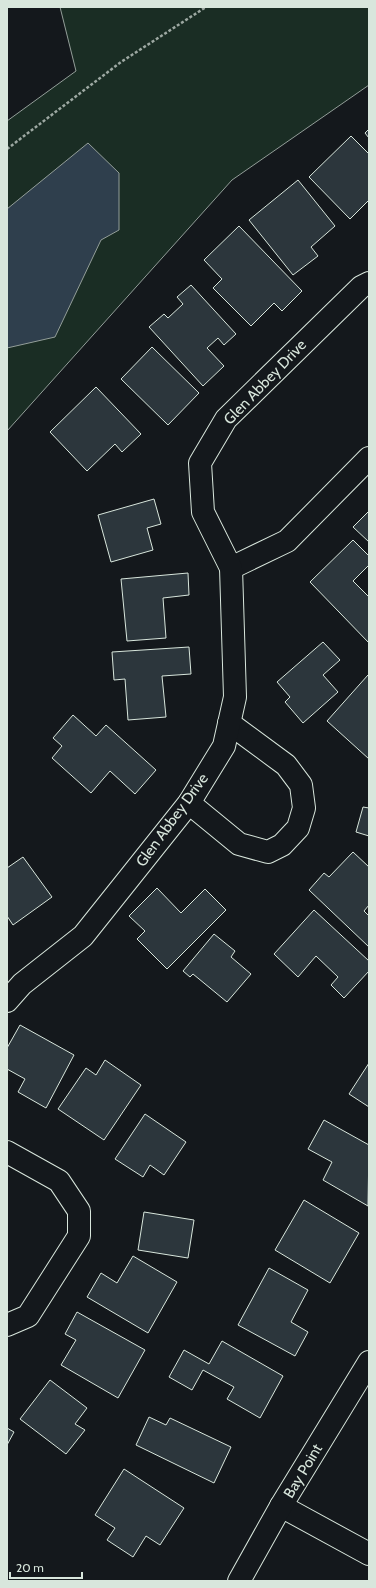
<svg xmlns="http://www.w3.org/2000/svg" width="376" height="1588" viewBox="0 0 376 1588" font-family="Cabin,sans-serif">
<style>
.green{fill:#1a2d24;stroke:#939e99}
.water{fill:#2f3f4d;stroke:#939e99}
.building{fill:#2c363c;stroke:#d8e6dc}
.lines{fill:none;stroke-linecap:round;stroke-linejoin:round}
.street-casing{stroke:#d8e6dc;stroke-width:24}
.path{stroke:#9da8a2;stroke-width:2.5;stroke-dasharray:3 2;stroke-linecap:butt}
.street{stroke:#14181c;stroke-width:22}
.labels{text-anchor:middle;stroke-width:3;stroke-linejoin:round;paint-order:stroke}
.street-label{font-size:15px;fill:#d8e6dc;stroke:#14181c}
</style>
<rect width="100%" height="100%" fill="#14181c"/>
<path class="green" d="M60,7H369V85L232,180L7,431V121L76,71Z"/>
<path class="water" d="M88,143L119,173V230L101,240L55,337L7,348V209Z"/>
<g class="building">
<path d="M369,129V138L365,133Z"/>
<path d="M351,136L369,154V200L350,219L309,177Z"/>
<path d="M298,180L335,226L311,247L318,256L293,275L249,220Z"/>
<path d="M239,226L302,291L282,311L274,303L251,326L213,288L222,279L204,260Z"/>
<path d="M191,285L236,334L224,345L218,338L207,348L224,366L203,386L149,327L164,314L168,318L183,304L177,297Z"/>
<path d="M152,347L199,393L168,425L121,379Z"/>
<path d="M96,387L141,434L122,452L115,444L87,471L50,432Z"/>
<path d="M154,499L161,524L147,528L153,550L111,562L98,515Z"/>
<path d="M369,511V542L353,527Z"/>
<path d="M353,540L369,556V565L353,581L369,597V643L310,582Z"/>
<path d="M188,573L189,595L163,598L166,638L127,641L121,579Z"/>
<path d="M323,642L340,660L323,675L338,692L303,723L285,702L290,697L277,682Z"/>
<path d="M189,647L191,674L162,676L166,717L128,720L125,679L114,680L112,652Z"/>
<path d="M368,675H369V759L327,721Z"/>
<path d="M73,715L96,736L106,725L156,770L135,794L110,771L91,793L52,758L62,746L53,738Z"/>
<path d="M363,807L369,808V836L356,832Z"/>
<path d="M353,852L369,867V905L364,911L369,916V947L309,890L324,873L329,877Z"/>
<path d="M23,857L52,897L13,925L7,916V868Z"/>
<path d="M157,888L181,913L205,889L226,910L167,969L137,939L145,931L129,916Z"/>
<path d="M314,910L369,961V971L344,998L331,985L338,977L316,956L298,977L274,954Z"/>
<path d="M214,934L235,951L231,957L251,974L227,1002L193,974L190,977L183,971Z"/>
<path d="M20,1025L74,1055L46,1108L18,1092L25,1079L7,1069V1048Z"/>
<path d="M105,1060L141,1085L104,1140L58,1109L86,1068L96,1075Z"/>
<path d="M369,1063V1107L349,1094Z"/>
<path d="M145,1114L186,1142L164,1175L150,1165L143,1177L115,1159Z"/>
<path d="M324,1120L369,1145L368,1206L323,1180L332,1162L308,1149Z"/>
<path d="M304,1200L359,1233L330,1283L275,1250Z"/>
<path d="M144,1212L194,1220L188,1258L138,1250Z"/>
<path d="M133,1256L177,1282L148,1333L87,1297L101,1273L117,1283Z"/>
<path d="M269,1268L308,1290L291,1322L308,1332L295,1356L238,1325Z"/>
<path d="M77,1312L145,1350L118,1398L61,1365L76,1340L65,1334Z"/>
<path d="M222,1341L283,1376L260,1418L227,1399L234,1387L203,1370L192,1390L169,1377L184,1350L209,1364Z"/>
<path d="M50,1380L87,1408L75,1424L85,1430L66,1454L20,1419Z"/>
<path d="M149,1417L166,1425L170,1418L231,1447L214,1483L136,1445Z"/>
<path d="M7,1428L14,1432L7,1445Z"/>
<path d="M124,1469L184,1508L160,1545L146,1536L133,1557L107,1540L115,1528L95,1515Z"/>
</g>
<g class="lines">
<defs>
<g id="street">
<path d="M231,568L287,541L369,458"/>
<path d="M189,803L239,844L268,852L282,845L298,828L304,808L301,785L286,765L229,723"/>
<path d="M7,1001L22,984L83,936L189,803L224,746L235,697L231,568L203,512L200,463L226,419L361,287L369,283"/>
<path d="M7,1152L59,1181L79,1211V1236L28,1316L7,1325"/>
<path d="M281,1506L369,1554"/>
<path d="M239,1581L281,1506L369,1362"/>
</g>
</defs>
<use href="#street" class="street-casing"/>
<path class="path" d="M7,149L121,62L206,7"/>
<use href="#street" class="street"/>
</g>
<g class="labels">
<g class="street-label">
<text transform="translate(265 382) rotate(-46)" y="5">Glen Abbey Drive</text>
<text transform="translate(172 820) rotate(-54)" y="5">Glen Abbey Drive</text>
<text transform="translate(303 1471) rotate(-59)" y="5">Bay Point</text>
</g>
</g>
<rect width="376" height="1588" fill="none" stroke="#d8e6dc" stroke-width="16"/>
<path d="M10 1572v6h72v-6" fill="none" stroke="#d8e6dc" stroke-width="2"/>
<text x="16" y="1572" font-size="12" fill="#d8e6dc" stroke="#14181c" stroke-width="3" paint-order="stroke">20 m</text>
</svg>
